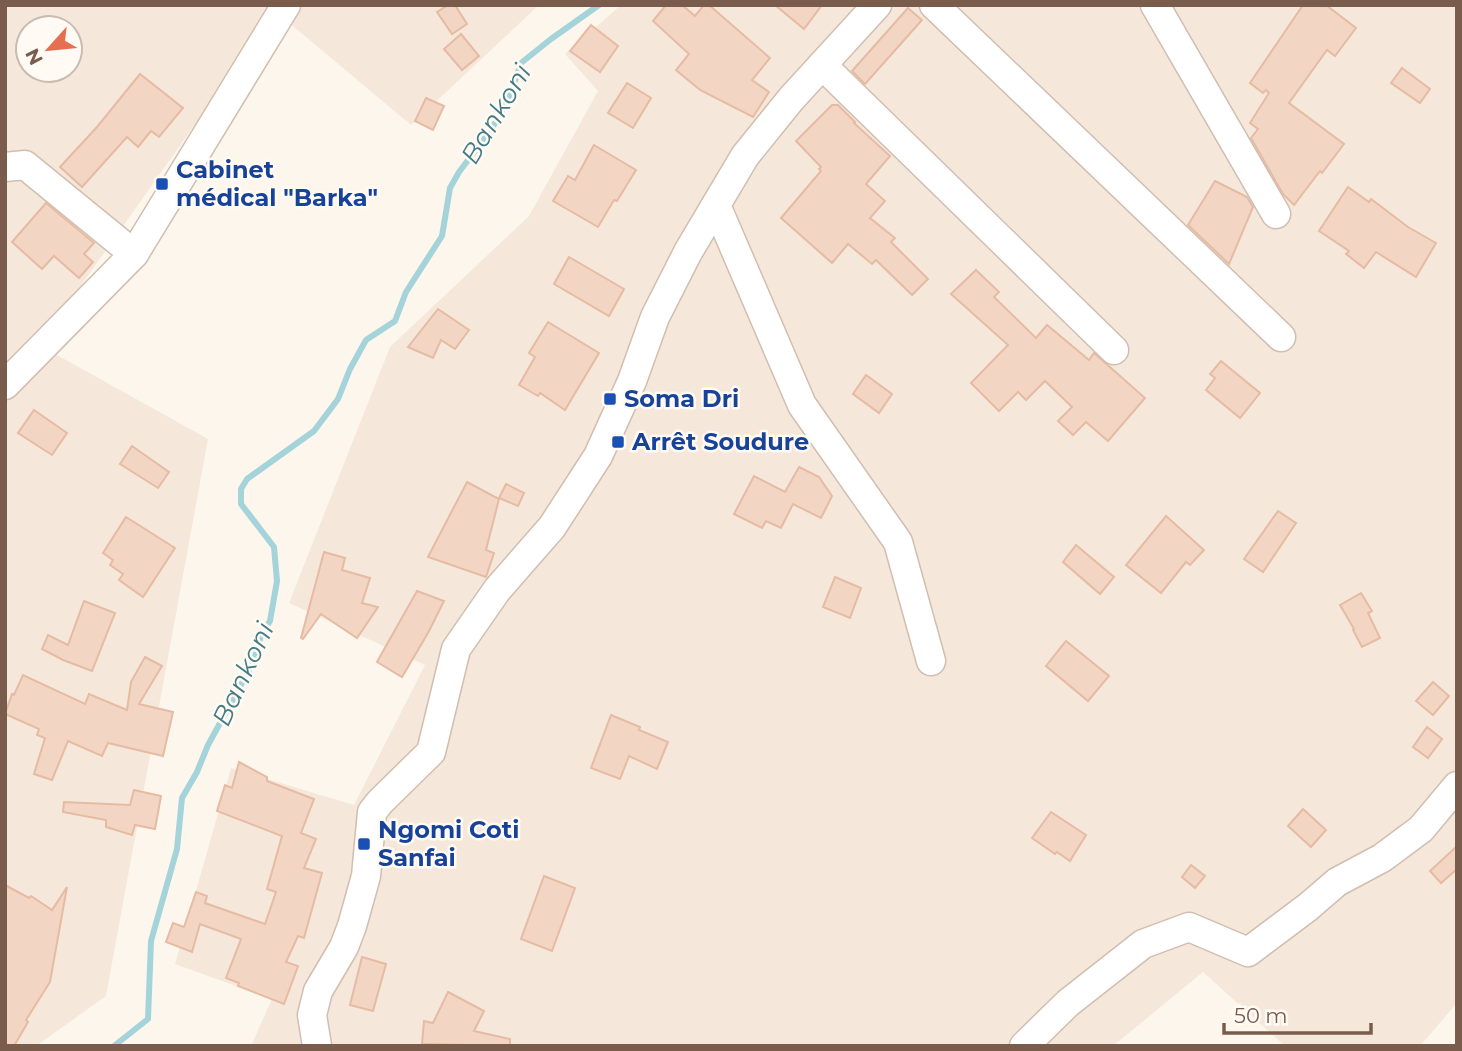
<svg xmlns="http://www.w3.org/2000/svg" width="1462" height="1051" viewBox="0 0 1462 1051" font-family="Montserrat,sans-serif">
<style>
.residential{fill:#f5e8da;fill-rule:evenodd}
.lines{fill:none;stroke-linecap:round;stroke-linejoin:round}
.stream{stroke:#a5d3da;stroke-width:6}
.building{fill:#f3d5c3;stroke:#e6bba3;stroke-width:2}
.minor-casing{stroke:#d1beb0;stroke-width:31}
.minor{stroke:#fff;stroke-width:28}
.transit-dot{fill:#1a4fb4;stroke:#fffaf3;stroke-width:2.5}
.labels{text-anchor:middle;stroke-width:5;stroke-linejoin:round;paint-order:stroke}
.transit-label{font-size:24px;font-weight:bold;fill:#164399;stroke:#fffaf3;text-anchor:start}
.water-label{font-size:26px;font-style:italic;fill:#437c86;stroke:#fffaf3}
</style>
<rect width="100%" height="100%" fill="#fdf6ec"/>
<g class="residential">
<path d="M5,5H539L411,125L275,11L39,345L208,439L106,996L36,1046H5ZM28,28H70V70H28Z"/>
<path d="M621,5H1457V1003L1420,1046H1285L1203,972L1113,1046H251L272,999L175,964L231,768L354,805L425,665L289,603L390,347L529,216L598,91L565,54Z"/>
</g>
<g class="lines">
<path class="stream" d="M114,1046L148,1019L151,941L177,849L182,798L197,772L208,745L253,663L261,636L270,621L277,581L274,547L241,504V489L247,479L314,431L338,399L350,369L366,340L395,321L406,292L442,236L450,188L459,172L491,130L509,98L521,63L551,39L599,5"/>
</g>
<g class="building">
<path d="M448,5H455L467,24L452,34L437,12Z"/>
<path d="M666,5H682L695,16L704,5H709L770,58L752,80L769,92L753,117L700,90L676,70L689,54L653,21Z"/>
<path d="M775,5H822L804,29Z"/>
<path d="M1303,5H1326L1356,28L1335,56L1327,50L1289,103L1344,144L1322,173L1320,171L1294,205L1283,194L1251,138L1258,129L1250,123L1269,93L1266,90L1263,93L1250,83Z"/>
<path d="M908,8L922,20L865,84L852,71Z"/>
<path d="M591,25L618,46L600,72L570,51Z"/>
<path d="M461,34L479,56L462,70L444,49Z"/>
<path d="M1402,68L1430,89L1420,103L1391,83Z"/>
<path d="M140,74L183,108L159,137L151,131L138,147L127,137L82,187L60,167L97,127Z"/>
<path d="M627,83L651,98L633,128L608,113Z"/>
<path d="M426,98L444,106L433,130L415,121Z"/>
<path d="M832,105H838L855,122L854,123L890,156L866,184L885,201L870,218L895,238L891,242L928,279L912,295L876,260L872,264L848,244L832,263L781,218L821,171L819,169L821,167L796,141Z"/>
<path d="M594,145L636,170L617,201L614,200L598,227L553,201L568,176L575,180Z"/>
<path d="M1215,181L1247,197L1253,207L1229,264L1188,225Z"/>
<path d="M1348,187L1369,202L1371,199L1408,227L1436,243L1416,277L1376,252L1364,268L1346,254L1349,251L1319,231Z"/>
<path d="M46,203L94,243L84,254L93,262L79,278L54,256L42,269L12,242Z"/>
<path d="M569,257L624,289L609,316L554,284Z"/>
<path d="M976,270L999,292L994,297L1036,338L1047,325L1089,360L1094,353L1145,398L1108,441L1086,422L1073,435L1058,421L1072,407L1045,381L1026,400L1018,392L999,411L971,383L1008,345L951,294Z"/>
<path d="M438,309L469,330L455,349L441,340L433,358L408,347Z"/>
<path d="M548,322L599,353L565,410L540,393L538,396L519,385L535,357L529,353Z"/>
<path d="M1221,361L1260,393L1240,418L1206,390L1215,378L1210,374Z"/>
<path d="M866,375L892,394L879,413L853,394Z"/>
<path d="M34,410L67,433L52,455L18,433Z"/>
<path d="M132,446L169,472L158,488L120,464Z"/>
<path d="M799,467L819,477L832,496L821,518L793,504L781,528L766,521L762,528L734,514L754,476L785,492Z"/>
<path d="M467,482L499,499L486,550L494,553L486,577L428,557Z"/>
<path d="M506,484L524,493L518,506L499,498Z"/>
<path d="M1278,511L1296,523L1263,572L1244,559Z"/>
<path d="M1166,516L1204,550L1190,565L1186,562L1161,593L1126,565Z"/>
<path d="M126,517L175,548L143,597L119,580L123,574L110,565L113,560L103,553Z"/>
<path d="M1076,545L1114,577L1100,594L1063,562Z"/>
<path d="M324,552L345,558L342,570L370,578L362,603L378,607L357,638L321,614L303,639L301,638Z"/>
<path d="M835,577L861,588L850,618L823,607Z"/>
<path d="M417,591L444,601L428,633L402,677L377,662Z"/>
<path d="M1361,593L1372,611L1368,613L1380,638L1362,647L1353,630L1354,629L1340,605Z"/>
<path d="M84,601L115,613L92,671L63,660L42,649L48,635L68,645Z"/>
<path d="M1066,641L1109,676L1088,701L1046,666Z"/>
<path d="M145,657L162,666L139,704L173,712L163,756L108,743L102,756L68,741L52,780L34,774L45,738L37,735L39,729L5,714L12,694L14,695L23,675L85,704L89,694L127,710L131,682Z"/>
<path d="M1433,682L1449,696L1433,715L1416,701Z"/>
<path d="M611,715L640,727L639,730L668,742L657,769L629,756L620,779L591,768Z"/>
<path d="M1427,727L1442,739L1428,758L1413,747Z"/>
<path d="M239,762L267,777V781L314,799L301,833L316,839L304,868L322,873L304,938L298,936L286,962L298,966L284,1004L238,986L239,983L226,978L241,939L200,924L192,952L166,942L173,923L184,927L196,892L207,896L205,903L265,924L276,892L267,889L282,836L217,811L225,785L232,788Z"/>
<path d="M134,790L161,796L155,829L135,825L132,835L106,827V820L63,812L64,802L130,805Z"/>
<path d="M1303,809L1326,830L1311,847L1288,826Z"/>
<path d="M1051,812L1086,835L1070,861L1057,852L1055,854L1032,838Z"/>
<path d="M1457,846V869L1441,883L1430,871Z"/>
<path d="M1191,865L1205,876L1195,888L1182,877Z"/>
<path d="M544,876L575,888L552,951L521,939Z"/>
<path d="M5,885L29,898L31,896L52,910L67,887L50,982L26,1020L28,1022L14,1046H5Z"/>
<path d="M362,957L386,964L373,1011L350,1005Z"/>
<path d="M448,992L484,1011L474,1031L510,1039V1046L422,1044L424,1021L433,1023Z"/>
</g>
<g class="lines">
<defs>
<g id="minor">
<path d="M934,5L1281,337"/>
<path d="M1155,5L1276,214"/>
<path d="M822,65L1114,350"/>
<path d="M5,167L25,165L134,254"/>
<path d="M716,205L802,405L898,542L931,661"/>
<path d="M5,385L134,254L286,5"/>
<path d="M317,1046L312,1015L318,991L344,947L352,926L366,876L372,812L380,802L431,752L456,649L497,590L552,527L598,456L632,381L655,317L688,252L745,156L791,99L877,5"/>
<path d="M1024,1046L1068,1003L1143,944L1189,927L1248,952L1308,907L1337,882L1382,858L1421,829L1457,786"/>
</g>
</defs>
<use href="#minor" class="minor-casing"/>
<use href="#minor" class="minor"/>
</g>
<g class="transit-dot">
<rect x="155" y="177" width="14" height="14" rx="3.5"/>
<rect x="603" y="392" width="14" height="14" rx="3.5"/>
<rect x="611" y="435" width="14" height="14" rx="3.5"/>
<rect x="357" y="837" width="14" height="14" rx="3.5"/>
</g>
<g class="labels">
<g class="transit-label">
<text x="176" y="178">Cabinet<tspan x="176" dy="28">médical "Barka"</tspan></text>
<text x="624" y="407">Soma Dri</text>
<text x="632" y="450">Arrêt Soudure</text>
<text x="378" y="838">Ngomi Coti<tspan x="378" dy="28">Sanfai</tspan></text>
</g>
<g class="water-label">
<text transform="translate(496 114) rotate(-59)" y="9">Bankoni</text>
<text transform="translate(243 674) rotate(-65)" y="9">Bankoni</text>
</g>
</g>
<rect width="1462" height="1051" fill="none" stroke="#7a5c4d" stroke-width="14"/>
<g transform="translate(49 49) rotate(243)"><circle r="33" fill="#fffaf3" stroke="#cabbb1" stroke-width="2"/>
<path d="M0-5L12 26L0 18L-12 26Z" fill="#e76f51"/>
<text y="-10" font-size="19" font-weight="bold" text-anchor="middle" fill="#7a5c4d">N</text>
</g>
<path d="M1224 1023v10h147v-10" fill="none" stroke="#7a5c4d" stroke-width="3.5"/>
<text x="1234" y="1023" font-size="21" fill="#7a5c4d" stroke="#fffaf3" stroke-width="5" paint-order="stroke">50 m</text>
</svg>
